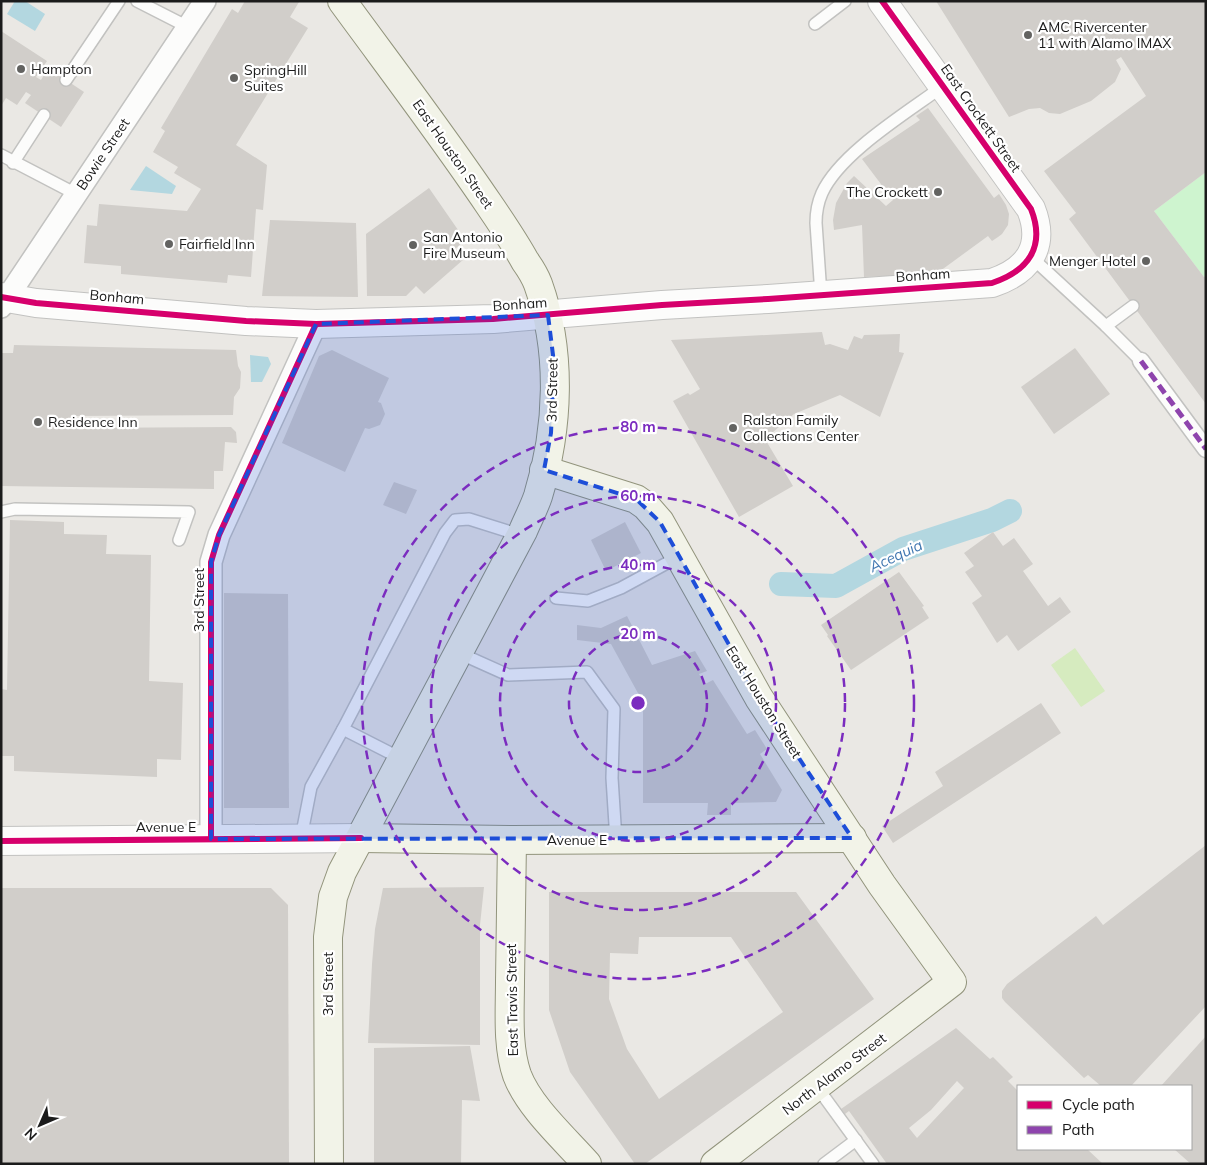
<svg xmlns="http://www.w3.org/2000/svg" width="1207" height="1165" viewBox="0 0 1207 1165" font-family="Mulish,sans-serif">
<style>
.grass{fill:#d6ebbf}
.park{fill:#cef4cf}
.water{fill:#b3d7e0}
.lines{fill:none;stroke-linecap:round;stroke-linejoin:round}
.canal{stroke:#b3d7e0;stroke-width:24}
.building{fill:#d1ceca;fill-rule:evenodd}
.service-casing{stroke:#c2c2c0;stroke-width:14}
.pedestrian-casing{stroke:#c2c2c0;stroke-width:19}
.minor-casing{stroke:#c2c2c0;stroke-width:24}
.tertiary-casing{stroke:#c2c2c0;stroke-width:30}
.secondary-casing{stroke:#92947c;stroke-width:30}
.service{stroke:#fcfcfb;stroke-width:11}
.pedestrian{stroke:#fcfcfb;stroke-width:16}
.minor{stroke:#fcfcfb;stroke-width:21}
.tertiary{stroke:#fcfcfb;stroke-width:28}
.secondary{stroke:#f2f3e8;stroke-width:28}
.quiet{stroke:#8e44ad;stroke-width:5;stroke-dasharray:10 5;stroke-linecap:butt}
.cycleway-casing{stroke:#fff;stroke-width:9}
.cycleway{stroke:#d6006c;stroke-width:6}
.marked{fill:#1d4ed8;fill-opacity:0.2;stroke:#1d4ed8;stroke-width:4;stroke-dasharray:10 6;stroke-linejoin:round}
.ring{fill:none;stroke:#7b2cbf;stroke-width:2.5;stroke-dasharray:9 6}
.poi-dot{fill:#636361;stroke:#fff;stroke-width:2}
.labels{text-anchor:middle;stroke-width:4.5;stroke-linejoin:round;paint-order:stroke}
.poi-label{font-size:14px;fill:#1b1b1b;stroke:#fff;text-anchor:start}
.street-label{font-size:14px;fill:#1b1b1b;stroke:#fff}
.water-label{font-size:15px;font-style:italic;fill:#4278b1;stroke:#fff}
.centre{fill:#7b2cbf;stroke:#fff;stroke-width:2.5}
.ring-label{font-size:15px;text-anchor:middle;font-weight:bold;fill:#7b2cbf;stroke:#fff;stroke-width:4.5;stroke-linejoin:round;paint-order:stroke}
</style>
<rect width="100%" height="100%" fill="#eae8e4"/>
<path class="grass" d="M1075,648L1105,691L1081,707L1051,665Z"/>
<path class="park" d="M1206,172V276L1204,277L1154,211Z"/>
<g class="water">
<path d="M15,1H25L45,14L35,31L7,14Z"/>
<path d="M146,166L176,186L172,194L130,190Z"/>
<path d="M250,355L268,357L271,364L262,382H251Z"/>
</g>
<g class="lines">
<path class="canal" d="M781,584L836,586L903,549L992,520L1010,511"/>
</g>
<g class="building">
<path d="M245,1H298L299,2L290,17L308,28L236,145L267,165L263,210L256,209L251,277L228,275L227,283L121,274V266L84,263L87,225L97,226L99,204L187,211L201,189L174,173L178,167L153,152L165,131L161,128L232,9L238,13Z"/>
<path d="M936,1H1206V172L1154,211L1204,277L1206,276V404L1069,219L1076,213L1044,171L1146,96L1121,57L1116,60L1121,69L1115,82L1091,101L1060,114L1049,113L1040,108L1029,109L1009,117Z"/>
<path d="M1,31L47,61L36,77L41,80L48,68L84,92L61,127L25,103L31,95L26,92L17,105L6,98L1,106Z"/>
<path d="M928,108L994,198L999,194L1006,205L1009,214L1008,225L1002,234L998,237L992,241L988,236L936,274L864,277L862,225L834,230L833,220L836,203L847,183L854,176L886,206L893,200L862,159L920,120L916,116Z"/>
<path d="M429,188L465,240L455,249L464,259L424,294L416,286L406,296H367L366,234Z"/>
<path d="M270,220L356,223L358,297L262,296Z"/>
<path d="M822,332L825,345L830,344L848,350L854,336L862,339L864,335L900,334L899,352L904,353L880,417L840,395L794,414L765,439L793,486L739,517L673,401L688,393L690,395L700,389L671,340Z"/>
<path d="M14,345L236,350L238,366L241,372L240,388L234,397L233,415L74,416V428L231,427L236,432L237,443L225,442L223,471H214V489L1,486V353H13Z"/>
<path d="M1075,348L1110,394L1054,434L1021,387Z"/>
<path d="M332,350L389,378L378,402L381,403L385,414L380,425L369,429L365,428L345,472L282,443L319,356Z"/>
<path d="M394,482L417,490L406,514L383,505Z"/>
<path d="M10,520L64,522V534L107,535L106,554L151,555L149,681L183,683L181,760L157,759V777L14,771V756H1V689L7,690Z"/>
<path d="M625,522L641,553L606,571L591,540Z"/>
<path d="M993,532L1003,546L1014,538L1033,564L1023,571L1048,606L1060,597L1071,612L1018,651L1007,635L997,643L972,603L982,596L965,572L974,566L964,553Z"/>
<path d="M899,572L924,606L922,607L929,618L851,670L827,636L828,635L821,625Z"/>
<path d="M224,593L288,594L289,808H224Z"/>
<path d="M627,616L652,665L695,651L707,671L699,674L705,684L713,680L747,734L755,730L767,749L760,754L782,790L776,802L731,803V815H707L708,803H643V694L639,695L611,644L577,640V625L601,628Z"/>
<path d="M1041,703L1061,733L893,843L882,826L943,786L935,772Z"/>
<path d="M1206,845V1006L1131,1086H1101L1088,1075L1084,1078L1005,1002L1002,998V991L1007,984L1096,916L1103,925Z"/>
<path d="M484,887L480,925V1045L368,1043L372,964L375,929L383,888Z"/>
<path d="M1,888H271L288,905L289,1164H1Z"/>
<path d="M549,892H796L874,999L645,1164H635L570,1072L549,1010ZM639,937H731L783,1012L659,1099L627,1049L609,999L610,953L638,954Z"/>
<path d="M956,1028L990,1059L993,1057L1013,1077L1008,1081L1018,1091V1149H1087L1103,1164H887L849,1111L845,1114L841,1109ZM957,1081L964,1088L917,1138L909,1128L931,1110Z"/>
<path d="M1206,1036V1164H1191L1174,1149H1191V1086H1161Z"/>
<path d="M470,1046L480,1101L462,1100L461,1164H374V1048Z"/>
</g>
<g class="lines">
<defs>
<g id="service">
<path d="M137,1L188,27"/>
<path d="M815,24L845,1"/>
<path d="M66,80L119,1"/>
<path d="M1,155L76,194"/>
<path d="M13,163L44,115"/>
<path d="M1030,256L1106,326L1141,361"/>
<path d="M821,295L816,223C816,213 818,202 822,193C840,153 908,112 943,86"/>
<path d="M1106,326L1133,306"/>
<path d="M1,512L15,509L189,512L179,540"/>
<path d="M556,598L588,601L621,588L680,556"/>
<path d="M459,653L508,675L587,672L614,709L612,778L616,840"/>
<path d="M402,759L343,729L445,533L455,520L469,519L520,535"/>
<path d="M301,838L311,787L343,729"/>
<path d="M817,1087L873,1164"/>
<path d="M824,1164L856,1140"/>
</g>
<path id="pedestrian" d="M1141,361L1206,449"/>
<g id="minor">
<path d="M1,307L205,1"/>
<path d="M211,839V562L219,535L316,324"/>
</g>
<g id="tertiary">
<path d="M1,297L36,303L246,321L316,324L493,319L662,305L768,299L992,283C1028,271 1046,247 1031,209L882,1"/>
<path d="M1,841L361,838"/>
</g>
<g id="secondary">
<path d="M544,470L636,499L646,506L660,522L759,698L882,885L952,982L715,1164"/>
<path d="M361,838L512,840L852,838"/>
<path d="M512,840C511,887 511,934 510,981C510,1011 507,1046 517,1075C529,1107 565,1139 587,1164"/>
<path d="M329,1164L328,937L333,897L342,872L523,531C528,519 534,508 538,496C559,428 562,351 538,284C535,276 530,268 525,261C514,241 501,222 488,203C442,135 391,68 342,1"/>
</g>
</defs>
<use href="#service" class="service-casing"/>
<use href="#pedestrian" class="pedestrian-casing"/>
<use href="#minor" class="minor-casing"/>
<use href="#tertiary" class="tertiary-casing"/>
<use href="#secondary" class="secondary-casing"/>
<use href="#service" class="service"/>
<use href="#pedestrian" class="pedestrian"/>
<use href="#minor" class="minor"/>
<use href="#tertiary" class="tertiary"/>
<use href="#secondary" class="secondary"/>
<path class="quiet" d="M1141,361L1206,449"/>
<defs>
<g id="cycleway">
<path d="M1,297L36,303L246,321L316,324L493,319L662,305L768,299L992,283C1028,271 1046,247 1031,209L882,1"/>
<path d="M211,839V562L219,535L316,324"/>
<path d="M1,841L361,838"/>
</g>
</defs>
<use href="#cycleway" class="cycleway-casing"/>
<use href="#cycleway" class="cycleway"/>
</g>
<path class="marked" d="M548,315L554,363L551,433L544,470L636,499L660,522L759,698L852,838L211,839V562L219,535L316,324Z"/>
<g class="ring">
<circle cx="638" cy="703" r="69"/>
<circle cx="638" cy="703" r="138"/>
<circle cx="638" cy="703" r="207"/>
<circle cx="638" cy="703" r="276"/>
</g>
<g class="poi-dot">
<circle cx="1028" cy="35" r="5"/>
<circle cx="21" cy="69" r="5"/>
<circle cx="234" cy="78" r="5"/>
<circle cx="938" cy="192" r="5"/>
<circle cx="169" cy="244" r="5"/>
<circle cx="413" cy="245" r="5"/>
<circle cx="1146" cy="261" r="5"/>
<circle cx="38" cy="422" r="5"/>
<circle cx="733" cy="428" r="5"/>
</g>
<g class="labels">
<g class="poi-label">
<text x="1038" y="32">AMC Rivercenter<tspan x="1038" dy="16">11 with Alamo IMAX</tspan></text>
<text x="31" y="74">Hampton</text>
<text x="244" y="75">SpringHill<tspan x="244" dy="16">Suites</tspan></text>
<text x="928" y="197" text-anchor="end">The Crockett</text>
<text x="423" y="242">San Antonio<tspan x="423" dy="16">Fire Museum</tspan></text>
<text x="179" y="249">Fairfield Inn</text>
<text x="1136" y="266" text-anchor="end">Menger Hotel</text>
<text x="743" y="425">Ralston Family<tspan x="743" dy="16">Collections Center</tspan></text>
<text x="48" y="427">Residence Inn</text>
</g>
<g class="street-label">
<text transform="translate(981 118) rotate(55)" y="5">East Crockett Street</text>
<text transform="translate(103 154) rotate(-56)" y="5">Bowie Street</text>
<text transform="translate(453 154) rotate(55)" y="5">East Houston Street</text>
<text transform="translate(923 275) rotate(-4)" y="5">Bonham</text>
<text transform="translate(117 297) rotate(5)" y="5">Bonham</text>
<text transform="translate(520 304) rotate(-4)" y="5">Bonham</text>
<text transform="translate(552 390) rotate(-89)" y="5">3rd Street</text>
<text transform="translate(199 600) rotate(-90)" y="5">3rd Street</text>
<text transform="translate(764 702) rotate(58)" y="5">East Houston Street</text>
<text x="166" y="832">Avenue E</text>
<text x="577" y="845">Avenue E</text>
<text transform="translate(328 984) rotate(-90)" y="5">3rd Street</text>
<text transform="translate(512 1000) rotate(-91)" y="5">East Travis Street</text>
<text transform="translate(834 1074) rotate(-37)" y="5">North Alamo Street</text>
</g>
<g class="water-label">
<text transform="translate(896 556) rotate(-25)" y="5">Acequia</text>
</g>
</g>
<circle cx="638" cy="703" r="8" class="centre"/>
<g class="ring-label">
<text x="638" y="432">80 m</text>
<text x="638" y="501">60 m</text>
<text x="638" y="570">40 m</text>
<text x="638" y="639">20 m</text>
</g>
<rect width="1207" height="1165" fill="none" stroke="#1b1b1b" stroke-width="5"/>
<rect x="1017" y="1085" width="175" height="65" fill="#ffffff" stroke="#a4a4a4"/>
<rect x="1027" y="1101" width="25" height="8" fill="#d6006c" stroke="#a4a4a4"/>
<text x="1062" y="1110" font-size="15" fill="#1b1b1b">Cycle path</text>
<rect x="1027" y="1126" width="25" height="8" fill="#8e44ad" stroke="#a4a4a4"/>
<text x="1062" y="1135" font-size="15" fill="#1b1b1b">Path</text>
<g transform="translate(40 1125) rotate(225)" stroke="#ffffff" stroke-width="4" paint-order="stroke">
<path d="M0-4L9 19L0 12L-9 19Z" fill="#1b1b1b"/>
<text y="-8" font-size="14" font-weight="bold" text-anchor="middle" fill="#1b1b1b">N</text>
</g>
</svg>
